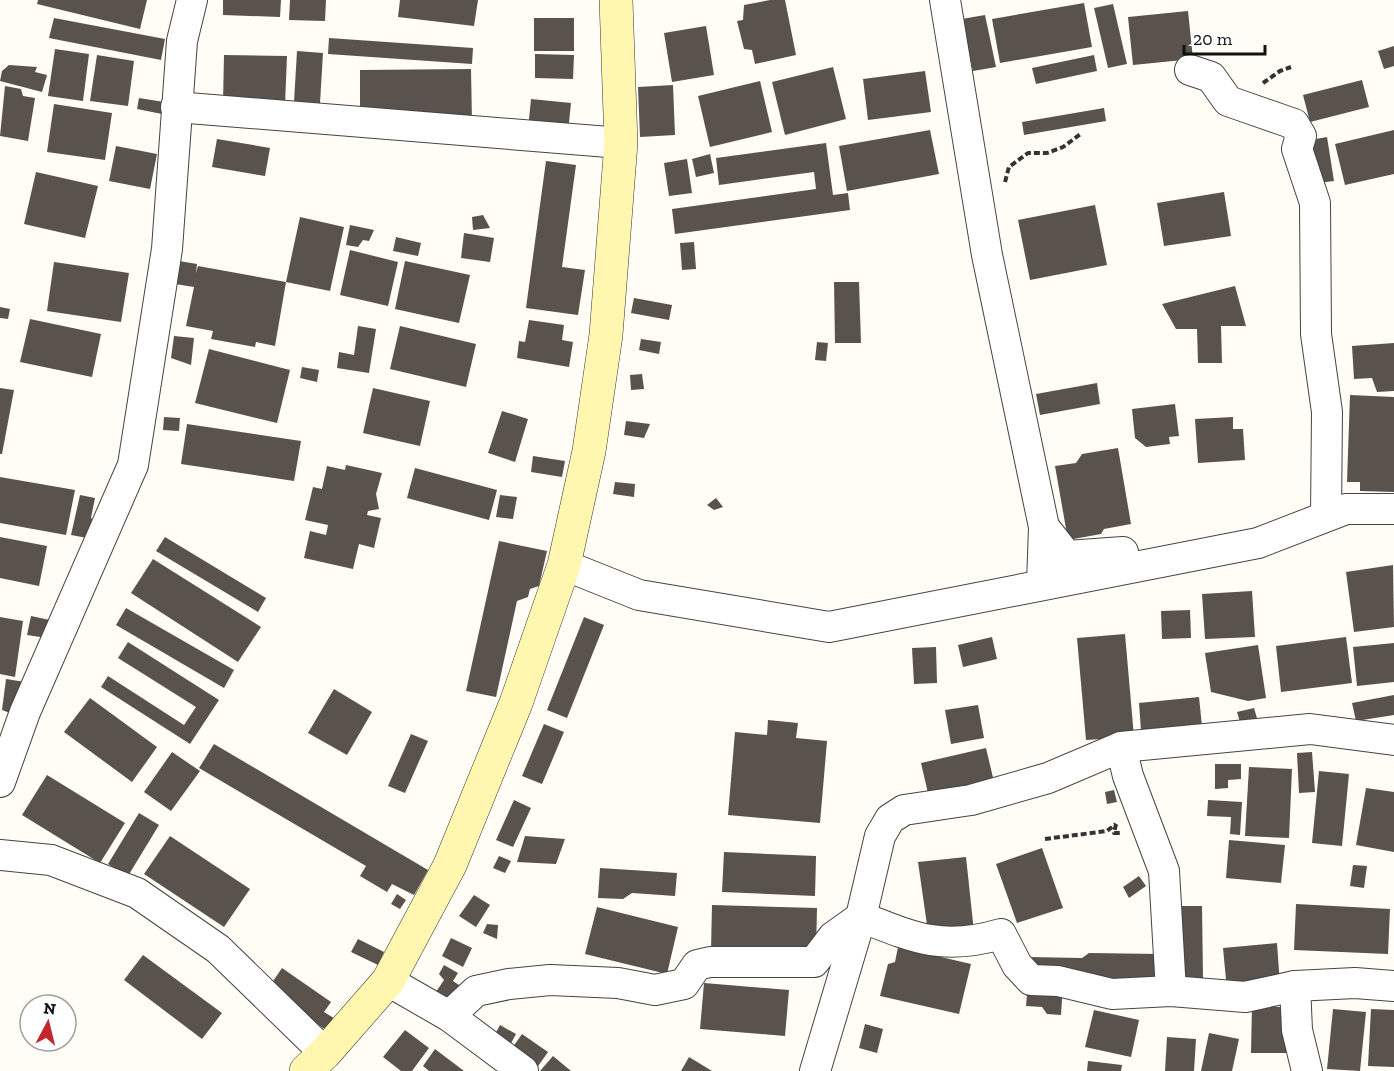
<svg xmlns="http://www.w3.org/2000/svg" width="1394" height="1071" viewBox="0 0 1394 1071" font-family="'Zilla Slab',serif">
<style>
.building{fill:#5a524d}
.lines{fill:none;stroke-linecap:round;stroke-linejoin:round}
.street-casing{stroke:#444;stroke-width:32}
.secondary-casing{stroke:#333;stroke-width:34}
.path{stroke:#333;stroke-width:4;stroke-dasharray:6 3;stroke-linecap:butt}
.street{stroke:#fff;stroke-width:30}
.secondary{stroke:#fff6b0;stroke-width:33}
</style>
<rect width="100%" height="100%" fill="#fffdf5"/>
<g class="building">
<path d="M38,0H147L140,29L37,4Z"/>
<path d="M223,0H281L280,17L223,15Z"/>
<path d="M290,0H326L325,21L289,20Z"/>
<path d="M400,0H478L474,26L398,17Z"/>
<path d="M770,0H785L796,55L755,64L752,50L744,49L737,21L743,20L744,5Z"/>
<path d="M1084,3L1092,47L1000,63L992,19Z"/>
<path d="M1113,4L1127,64L1108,68L1094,8Z"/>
<path d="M1188,11L1193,59L1133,65L1128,17Z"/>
<path d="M985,15L996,67L973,71L962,19Z"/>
<path d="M54,18L165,39L161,60L49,38Z"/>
<rect x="534" y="18" width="40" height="33"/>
<path d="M706,26L714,75L672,82L664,33Z"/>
<path d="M329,38L473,48L472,64L328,54Z"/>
<path d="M1394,46V66L1384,69L1378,51Z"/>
<path d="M55,49L89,54L83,101L48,96Z"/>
<path d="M297,51L323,53L320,103L294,102Z"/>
<path d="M535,54L574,55L573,79L535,78Z"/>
<path d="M97,55L134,61L128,106L90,101Z"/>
<path d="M224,55L287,56L285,105L223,103Z"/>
<path d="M1094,55L1097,71L1036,84L1032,68Z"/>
<path d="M9,65L37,67L35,72L47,75L42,92L0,81L2,71Z"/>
<path d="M833,67L846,119L785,135L772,82Z"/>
<path d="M471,69L472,123H459V115L360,116V70Z"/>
<path d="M925,71L931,112L868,120L863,79Z"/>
<path d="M1362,80L1369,107L1310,122L1303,95Z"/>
<path d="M760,81L772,132L710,147L698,96Z"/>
<path d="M673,85L675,135L640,137L638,87Z"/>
<path d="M5,86L21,89L23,96L35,98L28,141L0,136Z"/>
<path d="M139,98L164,102L162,114L137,109Z"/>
<path d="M531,99L571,103L568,132L528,129Z"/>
<path d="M54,104L112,113L105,160L47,152Z"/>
<path d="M1104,108L1106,121L1024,135L1022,122Z"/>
<path d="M930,130L939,174L847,191L839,146Z"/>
<path d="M1394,130V174L1345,185L1335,144Z"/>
<path d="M1327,137L1334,181L1318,183L1310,140Z"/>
<path d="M217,139L270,148L265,176L212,167Z"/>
<path d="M826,143L833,195L848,193L850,210L675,234L672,209L816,189L814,172L719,185L716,158Z"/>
<path d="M116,146L157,154L150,189L109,181Z"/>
<path d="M710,154L714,173L696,177L692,159Z"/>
<path d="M687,159L692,193L669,196L664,163Z"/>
<path d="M546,161L576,165L562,267L585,270L578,315L526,308Z"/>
<path d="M36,172L98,186L85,238L24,224Z"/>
<path d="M1224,192L1231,236L1164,246L1157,203Z"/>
<path d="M1095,205L1107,265L1030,280L1018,220Z"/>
<path d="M483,215L490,228L473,230L472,217Z"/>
<path d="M300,217L344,227L330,291L286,282L275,346L256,342L255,347L211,339L213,331L186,326L194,287L175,284L179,261L197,264L196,273L198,266L286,282Z"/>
<path d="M350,225L374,230L369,241L363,240L358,247L346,245Z"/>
<path d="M464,233L494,238L490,262L461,258Z"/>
<path d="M396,237L421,243L418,256L393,251Z"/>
<path d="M694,242L696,269L682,270L680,243Z"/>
<path d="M350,250L398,262L388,306L340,295Z"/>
<path d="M405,261L470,275L459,323L395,309Z"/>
<path d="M54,262L129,273L121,322L47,311Z"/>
<path d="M834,282H859L861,343H835Z"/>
<path d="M1235,286L1246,326H1221L1222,363H1198L1197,329H1176L1162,304Z"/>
<path d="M634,298L672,305L669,320L631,313Z"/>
<path d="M0,307L10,309L8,319L0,318Z"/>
<path d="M30,319L101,334L92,377L20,362Z"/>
<path d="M529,320L564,325L562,340L573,342L569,367L517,358L519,341L525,342Z"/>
<path d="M358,326L376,329L369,373L337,368L339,352L354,355Z"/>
<path d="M400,326L476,344L466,387L390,369Z"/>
<path d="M174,336L194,338L191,365L171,358Z"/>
<path d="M641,339L661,342L659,354L639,350Z"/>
<path d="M817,342L828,343L826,361L815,360Z"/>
<path d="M1394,343V391L1377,392L1372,378L1354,379L1352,346Z"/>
<path d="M209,349L290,370L277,423L195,403Z"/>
<path d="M302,367L319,370L317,382L300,378Z"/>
<path d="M642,374L644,389L631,390L630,375Z"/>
<path d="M1097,383L1100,404L1040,415L1036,394Z"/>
<path d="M0,388L14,390L2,454H0Z"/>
<path d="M373,388L430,401L420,446L363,433Z"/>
<path d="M1350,395L1394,397V492L1360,491V482H1347Z"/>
<path d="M1175,404L1179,436L1169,437L1170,444L1146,447L1135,438L1132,409Z"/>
<path d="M502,411L528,419L515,462L488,453Z"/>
<path d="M164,417L180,418L179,431L163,430Z"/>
<path d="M1233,417V429H1243L1245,460L1198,463L1195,419Z"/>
<path d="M626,421L650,424L644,438L624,435Z"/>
<path d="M187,424L301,441L294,481L181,464Z"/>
<path d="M1118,448L1131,524L1104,529L1101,534L1068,540L1055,466L1076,463L1082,454Z"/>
<path d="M533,456L565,461L562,477L531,472Z"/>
<path d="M346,465L382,473L376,494L379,509L368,511L367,515L381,518L374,548L359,544L353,569L304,558L310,531L326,535L328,525L305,520L313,487L322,489L327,466L345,470Z"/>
<path d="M415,468L497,490L489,520L407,498Z"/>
<path d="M0,477L75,490L66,535L0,523Z"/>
<path d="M615,482L635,484L634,497L613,494Z"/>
<path d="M80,495L95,498L91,518L96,523L93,539L71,535Z"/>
<path d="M500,495L517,497L513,519L496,517Z"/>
<path d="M716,498L723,507L714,510L707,505Z"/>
<path d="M0,537L47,546L39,586L0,578Z"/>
<path d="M165,537L266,598L258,612L156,551Z"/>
<path d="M499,541L547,551L539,586L530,589L528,597L517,601L496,697L466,691Z"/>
<path d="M153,559L261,627L238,662L131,593Z"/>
<path d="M1393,565L1394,627L1354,632L1346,572Z"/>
<path d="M1252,591L1255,637L1205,639L1202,594Z"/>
<path d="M126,608L234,670L224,688L116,625Z"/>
<path d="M1190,610L1191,638L1162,639L1161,611Z"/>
<path d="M31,616L50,620L47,638L27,635Z"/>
<path d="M0,617L23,621L15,677L0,674Z"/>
<path d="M584,617L604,625L567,718L547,710Z"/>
<path d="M1125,634L1134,737L1086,740L1077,638Z"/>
<path d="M992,637L997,659L963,667L958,645Z"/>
<path d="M1346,637L1352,683L1281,692L1276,646Z"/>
<path d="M128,642L219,700L190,744L101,687L108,676L184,725L196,707L118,658Z"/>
<path d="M1394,643V682L1357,686L1353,647Z"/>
<path d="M1258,645L1266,698L1248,701L1211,692L1205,653Z"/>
<path d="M936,647L937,683L914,684L912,648Z"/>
<path d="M6,679L25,682L10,713L2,710Z"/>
<path d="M334,689L372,712L347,755L308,733Z"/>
<path d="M1394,695V715L1356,721L1352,703Z"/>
<path d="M1199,697L1202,726L1141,731L1139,703Z"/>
<path d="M90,698L157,747L132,782L64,732Z"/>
<path d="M978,705L984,738L951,744L945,710Z"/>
<path d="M1254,708L1259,725L1242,729L1237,712Z"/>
<path d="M768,720L798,723L796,738L827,741L820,823L728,815L735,732L767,735Z"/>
<path d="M544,724L564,732L542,784L522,776Z"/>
<path d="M411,734L428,741L405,793L388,786Z"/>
<path d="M214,744L428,870L414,895L392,884L387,892L360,876L366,866L199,768Z"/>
<path d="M986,748L995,786L930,802L921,763Z"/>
<path d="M172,752L200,771L171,811L144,792Z"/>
<path d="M1312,752L1315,792L1299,793L1297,753Z"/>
<path d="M1215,764H1241V779L1228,780V788L1215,789Z"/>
<path d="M1249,767L1292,769L1289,838L1245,836Z"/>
<path d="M1319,771L1349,774L1342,846L1312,843Z"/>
<path d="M47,775L125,823L100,863L22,815Z"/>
<path d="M1366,788L1394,792V852L1356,845Z"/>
<path d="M1114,790L1117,802L1107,804L1105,792Z"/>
<path d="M514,800L531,808L513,847L496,840Z"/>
<path d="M1208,800L1242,802L1240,835L1230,834L1231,817L1207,816Z"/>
<path d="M139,813L159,825L128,876L108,864Z"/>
<path d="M170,836L250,889L224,927L144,874Z"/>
<path d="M525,836L565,839L556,864L517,862Z"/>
<path d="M1229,840L1285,845L1281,883L1226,878Z"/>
<path d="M1042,848L1063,908L1017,923L996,864Z"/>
<path d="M724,852L816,856L815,896L722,892Z"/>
<path d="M499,856L511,861L505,873L493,868Z"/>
<path d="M966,857L974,932H928L918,862Z"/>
<path d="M1353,865L1367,866L1364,888L1350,886Z"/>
<path d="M600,868L677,873L675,896L632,893L623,899L598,898Z"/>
<path d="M1139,876L1146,886L1129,898L1123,887Z"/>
<path d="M397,894L406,900L400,909L391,904Z"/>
<path d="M474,895L490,905L476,927L459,916Z"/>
<path d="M1296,904L1390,909L1388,954L1294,950Z"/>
<path d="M712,905L817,908L816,952L711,950Z"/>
<path d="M1177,906H1202L1203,978H1178Z"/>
<path d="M597,907L678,927L667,974L585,954Z"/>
<path d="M487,924L498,925L497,939L483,933Z"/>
<path d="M451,938L472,948L463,967L442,956Z"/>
<path d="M358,939L384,952L378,965L351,952Z"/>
<path d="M1277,943L1280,985L1227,990L1223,948Z"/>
<path d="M898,947L971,964L959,1014L880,996L888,964L895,962Z"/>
<path d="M1089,953L1159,954L1158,984L1033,973L1029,957L1082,958Z"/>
<path d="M143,955L222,1013L202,1039L124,980Z"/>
<path d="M444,965L458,973L453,981L462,987L453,1002L436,992L444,980L439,974Z"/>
<path d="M282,968L331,1002L324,1012L337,1020L329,1032L267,990Z"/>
<path d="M704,983L789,990L785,1036L700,1029Z"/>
<path d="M1028,983L1063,985L1061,1015L1047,1014L1042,1007L1026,1006Z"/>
<path d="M1252,1007H1288L1287,1053H1251Z"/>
<path d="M1333,1009L1366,1012L1360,1071L1327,1069Z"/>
<path d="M1371,1009L1394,1010V1067L1368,1066Z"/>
<path d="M1094,1010L1139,1020L1131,1057L1085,1047Z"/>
<path d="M865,1024L883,1029L877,1053L859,1048Z"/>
<path d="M500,1025L516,1034L509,1047L493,1038Z"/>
<path d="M405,1030L429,1048L412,1071H401L383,1057Z"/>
<path d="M1209,1033L1239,1039L1232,1071H1201Z"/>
<path d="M522,1034L548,1052L536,1069L510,1051Z"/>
<path d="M1167,1037L1196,1039L1194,1071H1165Z"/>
<path d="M435,1049L464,1071H429L423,1066Z"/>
<path d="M553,1056L571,1071H540Z"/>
<path d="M689,1057L712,1071H681Z"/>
<path d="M1088,1061L1122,1065L1121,1071H1087Z"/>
</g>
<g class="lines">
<defs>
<g id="street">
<path d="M945,0L987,255L1044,527L1042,584"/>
<path d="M1190,70L1211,77L1228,101L1294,124L1301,136L1297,149L1315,203L1316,334L1327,412L1326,515"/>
<path d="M176,107L621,143"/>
<path d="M1044,527L1067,556L1123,552"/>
<path d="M564,565L639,595L829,627L1258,543L1346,509H1394"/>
<path d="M1121,747L1128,776L1164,871L1171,991"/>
<path d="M0,782L25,712L133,465L167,249L182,41L192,0"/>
<path d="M0,855L51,860L137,893L218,949L325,1053"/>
<path d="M388,981L449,1016L523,1071"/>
<path d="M1295,986L1297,1030L1307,1071"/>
<path d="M449,1016L476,991L509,984L550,980L618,983L655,990L684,984L697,965L710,962H814L833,937L861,917C914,938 943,951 1001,934L1017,965L1031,980L1058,981L1112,994L1171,991L1245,997L1295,986L1355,983L1394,986"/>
<path d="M815,1071L861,917L880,836L890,819L904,810L971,800L1048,778L1121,747L1310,729L1394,740"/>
</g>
<path id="secondary" d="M306,1071L325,1053L388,981L450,865L516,703L564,565L589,451L606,335L621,143L616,0"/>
</defs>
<use href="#street" class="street-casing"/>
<use href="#secondary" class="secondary-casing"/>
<g class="path">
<path d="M1263,83L1280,71L1291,67"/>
<path d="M1005,182L1009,167L1028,153H1047L1063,147L1082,133"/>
<path d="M1116,824L1114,833H1120"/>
<path d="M1045,839L1107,831L1116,824"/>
</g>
<use href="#street" class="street"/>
<use href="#secondary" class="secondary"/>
</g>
<g transform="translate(48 1023) rotate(7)"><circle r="28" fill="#ffffff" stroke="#a0a0a0" stroke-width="1.5"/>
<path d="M0-4.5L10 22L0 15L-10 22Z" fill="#c4262e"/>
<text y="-9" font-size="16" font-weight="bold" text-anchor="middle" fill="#111111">N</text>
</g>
<path d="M1184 45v9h81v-9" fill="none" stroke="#111111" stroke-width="3"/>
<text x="1193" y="45" font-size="18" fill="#111111" stroke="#ffffff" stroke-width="4.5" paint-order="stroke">20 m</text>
</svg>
